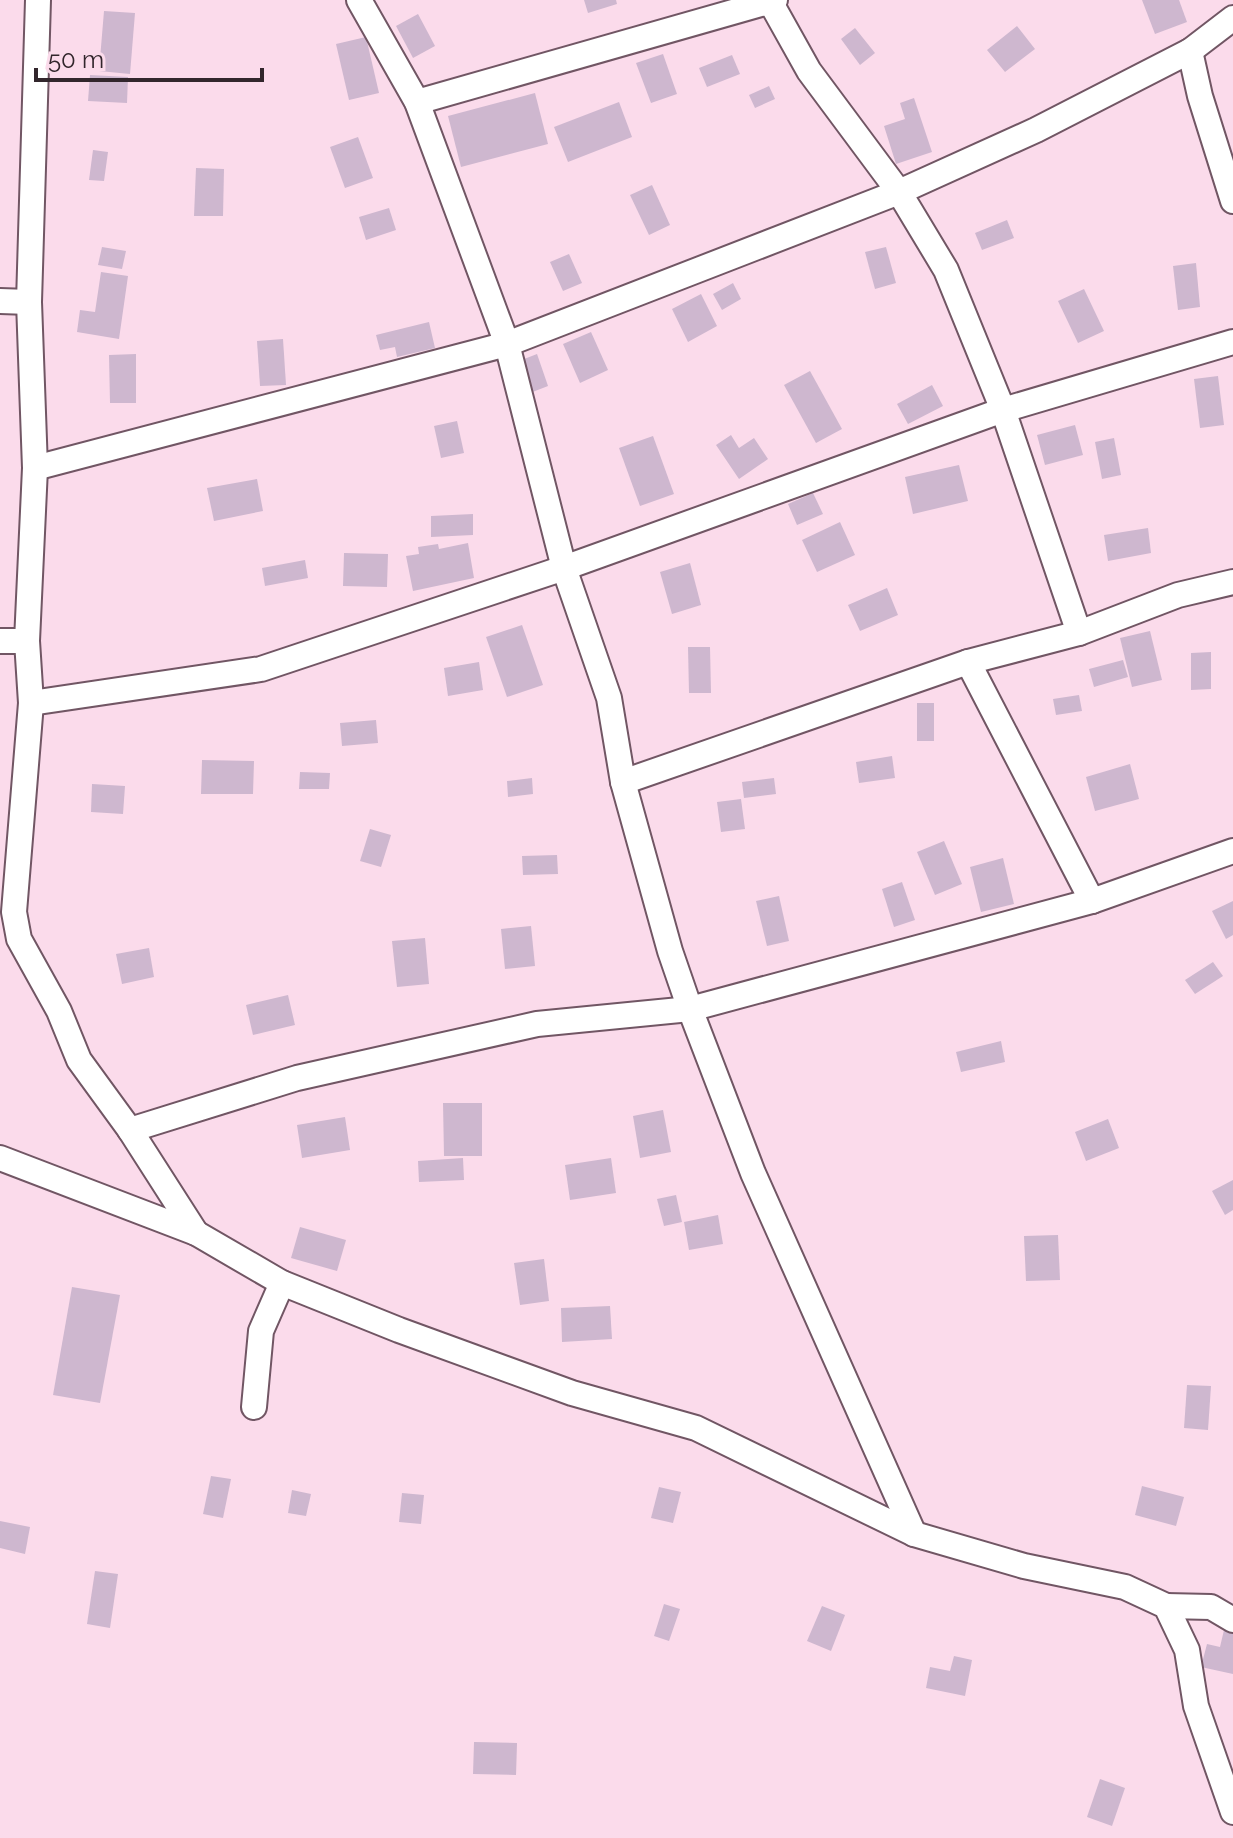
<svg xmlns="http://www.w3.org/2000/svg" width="1233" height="1838" viewBox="0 0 1233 1838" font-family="Raleway,sans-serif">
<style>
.building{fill:#ceb7cf}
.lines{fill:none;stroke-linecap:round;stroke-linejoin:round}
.minor-casing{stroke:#715664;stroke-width:28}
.minor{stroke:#fff;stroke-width:24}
</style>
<rect width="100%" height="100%" fill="#fbdbeb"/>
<g class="building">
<path d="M584,0H616L617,4L588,13Z"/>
<path d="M1142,0H1179L1187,22L1155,34Z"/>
<path d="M104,11L135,13L130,74L99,71Z"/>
<path d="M418,14L435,46L413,58L396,26Z"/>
<path d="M1017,26L1035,49L1005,72L987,50Z"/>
<path d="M855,28L875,53L860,65L841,39Z"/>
<path d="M366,37L379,93L349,100L336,44Z"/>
<path d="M663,54L677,94L651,103L636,63Z"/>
<path d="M732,55L740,74L707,87L699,68Z"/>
<path d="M90,75L128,77L127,103L88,101Z"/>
<path d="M769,86L775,99L755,108L749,95Z"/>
<path d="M535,93L548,144L461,167L448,116Z"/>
<path d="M914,98L932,152L896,164L884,126L905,119L900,103Z"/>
<path d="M619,102L632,137L568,162L554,127Z"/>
<path d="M358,137L373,178L345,188L330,147Z"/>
<path d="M93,150L108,152L104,181L89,180Z"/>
<path d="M196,168L224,169L223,216H194Z"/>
<path d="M652,185L670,225L649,235L630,195Z"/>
<path d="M389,208L396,230L366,240L359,217Z"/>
<path d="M1007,220L1014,238L982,250L975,233Z"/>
<path d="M102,247L126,251L122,269L98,265Z"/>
<path d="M886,247L896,283L875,289L865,252Z"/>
<path d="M569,254L582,283L563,291L550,262Z"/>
<path d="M1196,263L1200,307L1178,310L1173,266Z"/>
<path d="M101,272L128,276L119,339L77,332L80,310L95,312Z"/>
<path d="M733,283L741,299L722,310L713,294Z"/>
<path d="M1084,289L1104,331L1078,343L1058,301Z"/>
<path d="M701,294L717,326L688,342L672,309Z"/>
<path d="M429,322L435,348L397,357L395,347L380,350L376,335Z"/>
<path d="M591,332L608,370L580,383L563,344Z"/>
<path d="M283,339L286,385L260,386L257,341Z"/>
<path d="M136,354V403H110L109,355Z"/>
<path d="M537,354L548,386L530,393L519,361Z"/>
<path d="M810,371L842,429L816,443L784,385Z"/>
<path d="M1218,376L1224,425L1200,428L1194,379Z"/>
<path d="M932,385L943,406L908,424L897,404Z"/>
<path d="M457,421L464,453L441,458L434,426Z"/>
<path d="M1075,425L1083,455L1045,465L1037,435Z"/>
<path d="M731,435L739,448L754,438L768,459L739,479L716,445Z"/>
<path d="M653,436L674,494L640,506L619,448Z"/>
<path d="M1114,438L1121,475L1102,479L1095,442Z"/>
<path d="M959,465L968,501L913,514L905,477Z"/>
<path d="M257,479L263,511L214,521L207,488Z"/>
<path d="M813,493L823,514L797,525L788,504Z"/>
<path d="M473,514V535L431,537V516Z"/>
<path d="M840,522L855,555L817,572L802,540Z"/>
<path d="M1148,528L1151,553L1108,561L1104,535Z"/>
<path d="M468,543L474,578L413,591L406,556L419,554L418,547L438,544L439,549Z"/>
<path d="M344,553L388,554L387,587L343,586Z"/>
<path d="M305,560L308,578L265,586L262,568Z"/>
<path d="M690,563L701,605L672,614L660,572Z"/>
<path d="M887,588L898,615L860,631L848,605Z"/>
<path d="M522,625L543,685L507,697L486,637Z"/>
<path d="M1150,631L1162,680L1132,687L1120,638Z"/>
<path d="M688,647H710L711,693H689Z"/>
<path d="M1211,652V689L1191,690V653Z"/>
<path d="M1123,660L1128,677L1094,687L1089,669Z"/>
<path d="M479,662L483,690L448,696L444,668Z"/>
<path d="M1079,695L1082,711L1056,715L1053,699Z"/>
<rect x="917" y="703" width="17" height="38"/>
<path d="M376,720L378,743L342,746L340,723Z"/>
<path d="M892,756L895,778L859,783L856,762Z"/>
<path d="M202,760L254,761L253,794H201Z"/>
<path d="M1130,764L1139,799L1095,811L1086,777Z"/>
<path d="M300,772L330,773L329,789H299Z"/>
<path d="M532,778L533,794L508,797L507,781Z"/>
<path d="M774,778L776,794L744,798L742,782Z"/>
<path d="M92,784L125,786L123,814L91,812Z"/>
<path d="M741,799L745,829L721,832L717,802Z"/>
<path d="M370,829L391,835L381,867L360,861Z"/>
<path d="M944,841L962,884L935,895L917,852Z"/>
<path d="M557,855L558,874L523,875L522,856Z"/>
<path d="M1003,858L1014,904L981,912L970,867Z"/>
<path d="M902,882L915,920L894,927L882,889Z"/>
<path d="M779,896L789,941L767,946L756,901Z"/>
<path d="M1233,901V935L1226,939L1212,911Z"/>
<path d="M531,926L535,966L505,969L501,929Z"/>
<path d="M425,938L429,984L397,987L392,941Z"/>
<path d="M149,948L154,977L122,984L116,954Z"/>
<path d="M1213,962L1223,976L1195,994L1185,980Z"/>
<path d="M288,995L295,1025L253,1035L246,1005Z"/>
<path d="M1001,1041L1005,1062L961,1072L956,1052Z"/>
<path d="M443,1103H482V1156H444Z"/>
<path d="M663,1110L671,1152L640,1158L633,1116Z"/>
<path d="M345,1117L350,1150L302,1158L297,1125Z"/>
<path d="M1108,1119L1119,1148L1086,1161L1075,1132Z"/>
<path d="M463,1158L464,1180L419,1182L418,1161Z"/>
<path d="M611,1158L616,1193L570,1200L565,1165Z"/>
<path d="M1233,1180V1210L1225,1215L1212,1191Z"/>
<path d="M676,1195L682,1222L664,1226L657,1199Z"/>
<path d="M718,1215L723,1244L689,1250L684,1222Z"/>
<path d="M300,1227L346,1240L337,1271L291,1258Z"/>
<path d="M1058,1235L1060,1280L1026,1281L1024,1236Z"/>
<path d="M544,1259L549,1301L520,1305L514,1263Z"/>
<path d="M72,1287L120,1295L100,1403L53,1395Z"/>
<path d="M610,1306L612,1339L562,1342L561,1308Z"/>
<path d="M1187,1385L1211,1386L1208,1430L1184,1428Z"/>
<path d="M211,1476L231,1479L223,1518L203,1514Z"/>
<path d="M1142,1486L1184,1497L1176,1526L1135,1515Z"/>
<path d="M659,1487L681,1492L673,1523L651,1518Z"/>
<path d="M292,1490L311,1494L306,1516L288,1513Z"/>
<path d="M402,1493L424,1495L421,1524L399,1522Z"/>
<path d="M0,1521L30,1527L25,1554L0,1548Z"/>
<path d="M95,1571L118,1574L110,1628L87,1624Z"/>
<path d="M664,1604L680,1609L669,1641L654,1636Z"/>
<path d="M822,1606L845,1615L831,1651L807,1641Z"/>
<path d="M1224,1630L1233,1632V1674L1201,1667L1207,1644L1220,1647Z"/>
<path d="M954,1656L972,1660L965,1696L926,1688L930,1667L950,1671Z"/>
<path d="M474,1742L517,1743L516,1775L473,1774Z"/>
<path d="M1100,1779L1125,1788L1112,1826L1087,1817Z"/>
</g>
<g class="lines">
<defs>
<g id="minor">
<path d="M38,0L29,302L35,468L27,641L31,703L14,912L19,939L59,1011L79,1060L130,1130L196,1233"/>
<path d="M359,0L417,102L507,344L564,568L609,698L623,782L670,951L690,1009L753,1173L914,1534"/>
<path d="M771,3L809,71L899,192L946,270L1003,410L1079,633"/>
<path d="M1190,51L1200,96L1233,201"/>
<path d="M417,102L775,0"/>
<path d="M0,301L29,302"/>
<path d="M35,468L507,344L899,192L1036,130L1190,51L1233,18"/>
<path d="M0,641H27"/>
<path d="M968,662L1092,901"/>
<path d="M31,703L261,669L564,568L1003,410L1233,342"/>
<path d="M623,782L968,662L1079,633L1178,595L1233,582"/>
<path d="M130,1130L297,1078L537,1024L690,1009L1092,901L1233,851"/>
<path d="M0,1158L196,1233L282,1283L399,1330L572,1393L696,1428L914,1534L1024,1566L1125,1587L1166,1606L1187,1650L1196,1706L1233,1812"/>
<path d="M254,1407L261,1331L282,1283"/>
<path d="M1166,1606L1211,1607L1233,1620"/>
</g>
</defs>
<use href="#minor" class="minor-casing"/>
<use href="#minor" class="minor"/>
</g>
<path d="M36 68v12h226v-12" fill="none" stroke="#32262c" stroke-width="4"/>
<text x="48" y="68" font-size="24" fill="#32262c" stroke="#fbdbeb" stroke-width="6" paint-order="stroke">50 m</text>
</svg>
